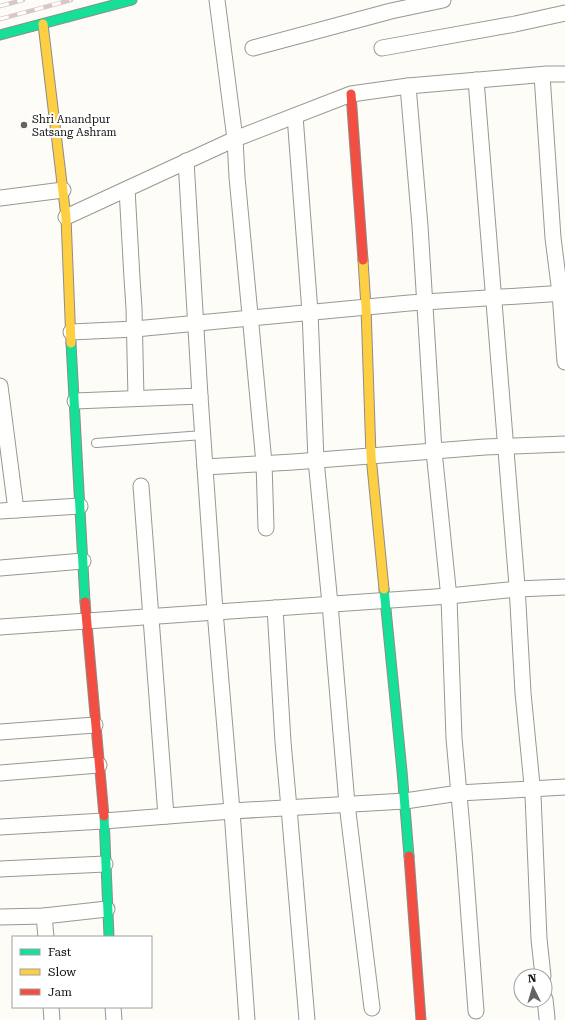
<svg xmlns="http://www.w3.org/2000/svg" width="565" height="1020" viewBox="0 0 565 1020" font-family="'Roboto Serif',serif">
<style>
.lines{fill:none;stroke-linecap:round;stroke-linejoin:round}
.lane-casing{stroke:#979795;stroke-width:10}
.street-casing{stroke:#979795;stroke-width:17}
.fast-casing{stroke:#8e8d8b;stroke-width:11}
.slow-casing{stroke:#8e8d8b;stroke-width:11}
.jam-casing{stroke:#8e8d8b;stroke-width:11}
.lane{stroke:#fffffe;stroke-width:8}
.street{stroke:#fffffe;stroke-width:15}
.fast{stroke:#16e098;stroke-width:9}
.slow{stroke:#ffcf43;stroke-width:9}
.jam{stroke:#f24e42;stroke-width:9}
.rail-casing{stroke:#d9c6c7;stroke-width:4.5}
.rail{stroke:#fff;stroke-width:3;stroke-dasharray:9;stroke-linecap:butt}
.poi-dot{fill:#646362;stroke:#fff;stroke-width:1.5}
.labels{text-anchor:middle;stroke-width:4;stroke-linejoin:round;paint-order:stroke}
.poi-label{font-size:11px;fill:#111;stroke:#fff;text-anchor:start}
</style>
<rect width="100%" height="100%" fill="#fdfcf7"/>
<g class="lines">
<defs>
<path id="lane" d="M96,443L203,435"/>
<g id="street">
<path d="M217,0L235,139L237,177L264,463L266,528"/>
<path d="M253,48L391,11L443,0"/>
<path d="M382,48L515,24L565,13"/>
<path d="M542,75L553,238L560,293L565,362"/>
<path d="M476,80L517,586L523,693L533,795L539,939L543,976"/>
<path d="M408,86L420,226L434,451L449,598L454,738L464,851L476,1011"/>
<path d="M295,116L310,312L316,460L330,604L347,804L372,1008"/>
<path d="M186,161L200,396L215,611L232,811L247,1020"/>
<path d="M127,189L132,278L134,308L136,398"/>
<path d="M0,198L63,190"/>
<path d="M66,217L235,139L351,94L408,86L547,74H565"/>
<path d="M71,332L135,329L409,303L565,293"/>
<path d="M0,386L16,510"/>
<path d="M75,401L200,396"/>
<path d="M205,467L293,462L485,447L565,444"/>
<path d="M141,486L166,816"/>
<path d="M0,511L80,506"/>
<path d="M0,568L83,561"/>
<path d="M275,608L283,742L289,808L307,1020"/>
<path d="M0,627L449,596L517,589L565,587"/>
<path d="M0,732L95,725"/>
<path d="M0,773L99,765"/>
<path d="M0,827L104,821L232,811L405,801L459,793L565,787"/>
<path d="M0,869L105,864"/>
<path d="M44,916L46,937"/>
<path d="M0,917L44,916L107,909"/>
<path d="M545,999L547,1018"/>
<path d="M51,1007L52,1020"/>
<path d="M113,1007L114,1020"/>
</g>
<g id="fast">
<path d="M0,35L132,0"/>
<path d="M71,343L85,602"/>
<path d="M384,589L402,771L409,856"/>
<path d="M104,816L109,937"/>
</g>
<g id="slow">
<path d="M43,24L66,217L71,343"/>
<path d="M363,260L366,307L371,456L384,589"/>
</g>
<g id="jam">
<path d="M351,94L363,260"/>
<path d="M85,602L104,816"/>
<path d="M409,856L421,1020"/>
</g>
</defs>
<use href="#lane" class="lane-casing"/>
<use href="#street" class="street-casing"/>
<use href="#fast" class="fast-casing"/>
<use href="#slow" class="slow-casing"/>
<use href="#jam" class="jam-casing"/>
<use href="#lane" class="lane"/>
<use href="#street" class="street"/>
<use href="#fast" class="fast"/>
<use href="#slow" class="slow"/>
<use href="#jam" class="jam"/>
<defs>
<g id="rail">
<path d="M0,6L23,0"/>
<path d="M0,19L71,0"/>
</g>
</defs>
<use href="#rail" class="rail-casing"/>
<use href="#rail" class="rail"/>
</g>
<circle class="poi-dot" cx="24" cy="125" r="4"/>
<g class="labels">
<g class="poi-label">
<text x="32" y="123">Shri Anandpur<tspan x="32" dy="13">Satsang Ashram</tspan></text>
</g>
</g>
<rect x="12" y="936" width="140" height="72" fill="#ffffff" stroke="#a0a0a0"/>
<rect x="20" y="949" width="20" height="6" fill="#16e098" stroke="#a0a0a0"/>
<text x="48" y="956" font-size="12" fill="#111111">Fast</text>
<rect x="20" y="969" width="20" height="6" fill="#ffcf43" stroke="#a0a0a0"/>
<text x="48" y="976" font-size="12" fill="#111111">Slow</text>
<rect x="20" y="989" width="20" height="6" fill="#f24e42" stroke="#a0a0a0"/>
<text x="48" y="996" font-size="12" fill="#111111">Jam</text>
<g transform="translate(533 988) rotate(355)"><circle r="19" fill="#ffffff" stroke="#a0a0a0"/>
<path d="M0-3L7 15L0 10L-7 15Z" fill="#646362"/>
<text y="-6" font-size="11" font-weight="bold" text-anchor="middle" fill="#111111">N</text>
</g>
</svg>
